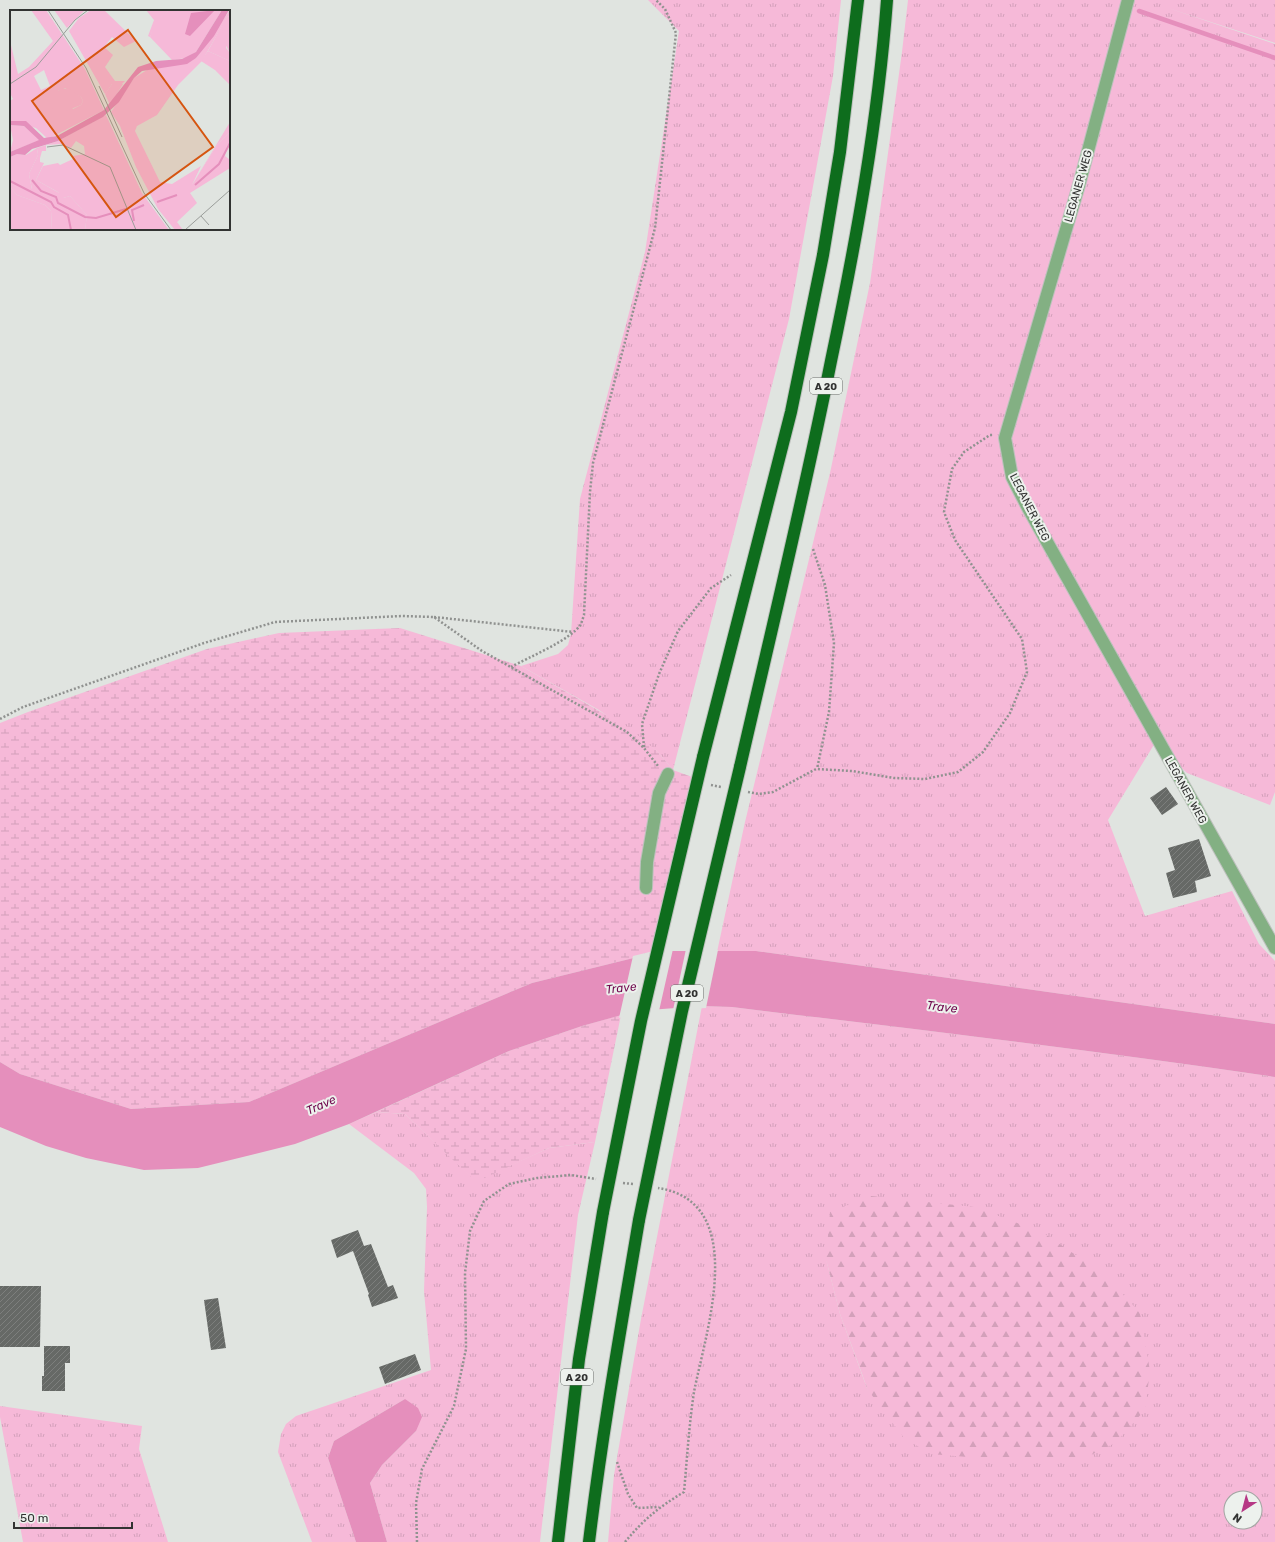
<svg xmlns="http://www.w3.org/2000/svg" width="1275" height="1542" viewBox="0 0 1275 1542" font-family="Rubik,sans-serif">
<style>
.grass{fill:url(#grass-tufts);fill-rule:evenodd}
.forest{fill:url(#forest-firs)}
.wetland{fill:url(#wetland-marsh)}
.water{fill:#e58fbc}
.pier{fill:#e0e4e0}
.lines{fill:none;stroke-linecap:round;stroke-linejoin:round}
.stream{stroke:#e58fbc;stroke-width:4.5}
.building{fill:url(#building-hatch)}
.minor-casing{stroke:#bdc1bd;stroke-width:14}
.highway-casing{stroke:#bdc1bd;stroke-width:14}
.path{stroke:#909290;stroke-width:2.5;stroke-dasharray:2 2;stroke-linecap:butt}
.minor{stroke:#83b083;stroke-width:12}
.highway{stroke:#0e6d1d;stroke-width:12}
.highway-bridge-casing{stroke:#bdc1bd;stroke-width:14;stroke-linecap:butt}
.highway-bridge{stroke:#0e6d1d;stroke-width:12}
.labels{text-anchor:middle;stroke-width:4;stroke-linejoin:round;paint-order:stroke}
.shield{fill:#edf1ed;stroke:#6a6c6a;stroke-width:1}
.shield-label{font-size:10px;font-weight:bold;fill:#323332}
.street-label{font-size:11px;fill:#323332;stroke:#edf1ed}
.water-label{font-size:12px;font-style:italic;fill:#6e054c;stroke:#edf1ed}
.inset-river{fill:none;stroke:#e58fbc;stroke-width:2}
.inset-road{fill:none;stroke:#9a9d9a;stroke-width:1}
.view{fill:#d65510;fill-opacity:0.15;stroke:#d65510;stroke-width:2}
.inset-edge{fill:none;stroke:#323332;stroke-width:2}
</style>
<defs>
<pattern id="grass-tufts" width="24" height="20" patternUnits="userSpaceOnUse"><rect width="24" height="20" fill="#f6b9d8"/><path d="M3 7l-1-3M5 7V3M7 7l1-3M15 17l-1-3M17 17v-4M19 17l1-3" fill="none" stroke="#d3a0ba"/></pattern>
<pattern id="forest-firs" width="22" height="20" patternUnits="userSpaceOnUse"><rect width="22" height="20" fill="#f6b9d8"/><path d="M5 1l3.5 6h-7zM16 11l3.5 6h-7z" fill="#d3a0ba"/></pattern>
<pattern id="wetland-marsh" width="20" height="14" patternUnits="userSpaceOnUse"><rect width="20" height="14" fill="#f6b9d8"/><path d="M1 5h8M5 5V1M11 12h8M15 12V8" fill="none" stroke="#d3a0ba"/></pattern>
<pattern id="building-hatch" width="6" height="6" patternUnits="userSpaceOnUse"><rect width="6" height="6" fill="#666966"/><path d="M-1 1l2-2M0 6l6-6M5 7l2-2" fill="none" stroke="#7d7f7d"/></pattern>
</defs>
<rect width="100%" height="100%" fill="#e0e4e0"/>
<g class="grass">
<path d="M648,0H841L833,76L789,319L673,770L657,751L599,710L521,666L558,654L568,645L571,634L580,499L645,252L679,31Z"/>
<path d="M908,0H1275V43L1168,8L1275,44V792L1270,805L1187,773L1155,743L1108,820L1145,916L1232,891L1259,944L1275,961V1024L756,951L717,952L745,822L830,473L870,283L902,52Z"/>
<path d="M702,1006L732,1007C913,1029 1095,1050 1275,1077V1542H608L614,1475L641,1319ZM826,1259L868,1391L840,1314ZM1231,1498H1255V1522H1231Z"/>
<path d="M376,1112L405,1114L476,1181L549,1148L595,1142L578,1215L540,1542H387L370,1483L382,1465L416,1431L405,1399L334,1441L328,1458L356,1542H312L278,1452L281,1434L286,1424L296,1416L431,1370L424,1291L427,1207L426,1189L414,1173L349,1124Z"/>
<path d="M0,1406L142,1426L139,1449L168,1542H23L0,1417Z"/>
</g>
<path class="forest" d="M871,1196L974,1207L1042,1232L1105,1275L1140,1313L1150,1371L1145,1410L1115,1443L1079,1461L992,1459L931,1454L904,1438L868,1390L840,1314L826,1259L830,1212Z"/>
<g class="wetland">
<path d="M400,628L521,666L629,728L657,751L673,770L703,781L662,951L532,983L249,1102L131,1109L20,1074L0,1062V723L28,712L207,649L279,633Z"/>
<path d="M621,1015L595,1142L549,1148L476,1182L405,1114L376,1112L509,1051L582,1026Z"/>
</g>
<g class="water">
<path d="M662,951H756L1275,1024V1077C1095,1050 913,1029 732,1007L702,1006L636,1011L582,1026L509,1051L349,1124L295,1144L198,1168L144,1170L86,1158L46,1146L0,1127V1062L20,1074L131,1109L249,1102L532,983Z"/>
<path d="M405,1399L418,1408L422,1417L416,1431L382,1465L370,1483L387,1542H356L328,1458L334,1441Z"/>
</g>
<g class="pier">
<path d="M662,949H673L659,1011L636,1013L619,1018L633,956Z"/>
<path d="M686,949L718,950L706,1008L673,1010Z"/>
</g>
<g class="lines">
<path class="stream" d="M1139,11L1275,58"/>
</g>
<g class="building">
<path d="M1166,787L1178,804L1162,815L1150,798Z"/>
<path d="M1199,839L1211,876L1195,881L1197,892L1173,898L1166,873L1175,870L1168,848Z"/>
<path d="M358,1230L364,1246L371,1244L388,1287L393,1285L398,1298L372,1307L368,1295L369,1294L353,1251L337,1258L331,1240Z"/>
<path d="M0,1286H41L40,1347H0Z"/>
<path d="M218,1298L226,1348L211,1350L204,1300Z"/>
<path d="M44,1346H70V1363H65V1391H42V1376H44Z"/>
<path d="M415,1354L421,1370L385,1384L379,1367Z"/>
</g>
<g class="lines">
<defs>
<g id="minor">
<path d="M1128,0L1079,185L1005,438L1012,477L1028,508L1275,948"/>
<path d="M646,888L647,862L659,793L668,774"/>
</g>
<g id="highway">
<path d="M703,757L791,412L823,255L840,152L858,0"/>
<path d="M740,767C771,632 804,497 831,361C856,242 878,122 887,0"/>
<path d="M558,1542L579,1359L603,1212"/>
<path d="M589,1542C602,1434 621,1327 639,1220"/>
</g>
</defs>
<use href="#minor" class="minor-casing"/>
<use href="#highway" class="highway-casing"/>
<g class="path">
<path d="M813,549L825,585L834,643L829,712L817,769"/>
<path d="M434,617L573,632"/>
<path d="M511,667C529,657 571,640 581,624C582,621 583,618 584,615L590,492L593,463L655,228L676,33L665,9L656,0"/>
<path d="M0,719L23,707L204,643L275,622L402,616L434,617L482,651L627,732L644,748L658,766"/>
<path d="M644,747L642,724L659,674L678,631L711,588L731,575"/>
<path d="M711,785L721,787"/>
<path d="M748,792L759,794L773,792L816,769L852,771L894,778L925,779L958,772L983,752L1010,713L1027,672L1022,639L955,540L944,512L952,469L964,452L990,435H993"/>
<path d="M623,1183L633,1184"/>
<path d="M617,1462L628,1494L637,1508L659,1507"/>
<path d="M417,1542L416,1503L422,1469L454,1406L466,1349L465,1273L470,1231L484,1201L509,1184L537,1178L571,1175L596,1179"/>
<path d="M625,1542C644,1519 659,1507 684,1492C687,1459 689,1425 694,1392C705,1334 751,1202 658,1188"/>
</g>
<use href="#minor" class="minor"/>
<use href="#highway" class="highway"/>
<defs>
<g id="highway-bridge">
<path d="M603,1212L641,1021L703,757"/>
<path d="M639,1220L682,1011L740,767"/>
</g>
</defs>
<use href="#highway-bridge" class="highway-bridge-casing"/>
<use href="#highway-bridge" class="highway-bridge"/>
</g>
<g class="labels">
<g class="shield">
<rect x="810" y="378" width="32" height="16" rx="3"/>
<rect x="671" y="985" width="32" height="16" rx="3"/>
<rect x="561" y="1369" width="32" height="16" rx="3"/>
</g>
<g class="shield-label">
<text x="826" y="390">A 20</text>
<text x="687" y="997">A 20</text>
<text x="577" y="1381">A 20</text>
</g>
<g class="street-label">
<text transform="translate(1078 186) rotate(-74)" y="4">LEGANER WEG</text>
<text transform="translate(1030 507) rotate(63)" y="4">LEGANER WEG</text>
<text transform="translate(1186 790) rotate(61)" y="4">LEGANER WEG</text>
</g>
<g class="water-label">
<text transform="translate(621 988) rotate(-7)" y="4">Trave</text>
<text transform="translate(942 1007) rotate(7)" y="4">Trave</text>
<text transform="translate(321 1105) rotate(-24)" y="4">Trave</text>
</g>
</g>
<g transform="translate(10 10)">
<rect width="220" height="220" fill="#e0e4e0"/>
<path d="M21,0H36L75,59L94,100L38,129L26,118L0,111V91L3,89L0,83V31L8,64L19,57L43,31ZM34,60L40,76L31,80L24,66ZM55,78L71,87L73,91L71,95L63,99L48,81ZM44,0H75L57,18ZM81,0H94L126,31L114,37L102,27L94,37L103,45L95,57L105,71H115L111,75L102,74L95,84L59,21L69,8ZM136,0H159L146,12L140,27L138,26L144,10ZM220,6L216,38L220,43V51L198,41L215,10ZM96,105L132,183L159,220H75L77,205L60,186L53,188L48,182L26,170L33,156L48,153L50,155L63,149V146L75,144L74,136L66,131L61,138L51,134L36,135L48,131ZM0,115L14,116L30,130L0,142L3,130ZM110,116H127L125,121L150,172L162,174L191,156L182,175L207,135L220,122V134L217,136L215,146L220,150V158L180,183L187,193L167,212L173,220H165L148,199L126,157ZM0,177L7,185L35,195L41,201L42,220H0Z" fill="#f6b9d8" fill-rule="evenodd"/>
<path d="M220,6V43L212,28L213,15L217,7ZM198,41L220,51V75L205,60L191,51ZM52,78L61,80L71,87L73,91L71,95L56,101H44L39,93V89ZM220,112V122L207,135L182,175ZM36,135V141H32L30,148V152L34,153L26,170L53,185V188L60,186L77,205L75,220H42L41,201L35,195L7,185L0,177V171L22,179L19,164L28,145L27,138Z" fill="#f6b9d8"/>
<path d="M159,0H212L186,42L177,48L162,50L140,27L145,12ZM220,0V6L217,7L192,51L168,75L147,105L127,116H110L101,102L124,68L142,57L186,48ZM102,74H113L100,95L95,84ZM27,138L28,145L19,164L22,180L0,171V147L7,144L16,145Z" fill="#f6b9d8"/>
<path d="M205,0L180,26L175,24L181,3ZM212,0H219L204,26L186,48L177,54L132,61L124,68L109,92L93,107L48,131L22,139L15,145L7,144L0,147V142L29,130L14,116L0,115V111H16L34,128L47,126L94,100L128,57L146,51L172,49L186,42Z" fill="#e58fbc"/>
<path class="inset-river" d="M22,170L31,181L46,187L48,193L75,207L86,208L116,199M0,171L41,192L44,197L58,205L61,220M185,175L209,154L220,133M147,192L167,185M124,211L122,200L134,195"/>
<path class="inset-road" d="M38,0L76,58L134,183L161,220M0,74L26,57L65,10L78,0M89,76L112,127M37,137L53,135L100,157L126,220M191,206L199,215M175,220L220,180"/>
<path class="view" d="M118,20L203,137L106,207L22,91Z"/>
<rect width="220" height="220" class="inset-edge"/>
</g>
<g transform="translate(1243 1510) rotate(216)"><circle r="19" fill="#edf1ed" stroke="#a2a5a2"/>
<path d="M0-3L7 15L0 10L-7 15Z" fill="#b63885"/>
<text y="-6" font-size="11" font-weight="bold" text-anchor="middle" fill="#323332">N</text>
</g>
<path d="M14 1522v6h118v-6" fill="none" stroke="#323332" stroke-width="2"/>
<text x="20" y="1522" font-size="12" fill="#323332" stroke="#edf1ed" stroke-width="3" paint-order="stroke">50 m</text>
</svg>
